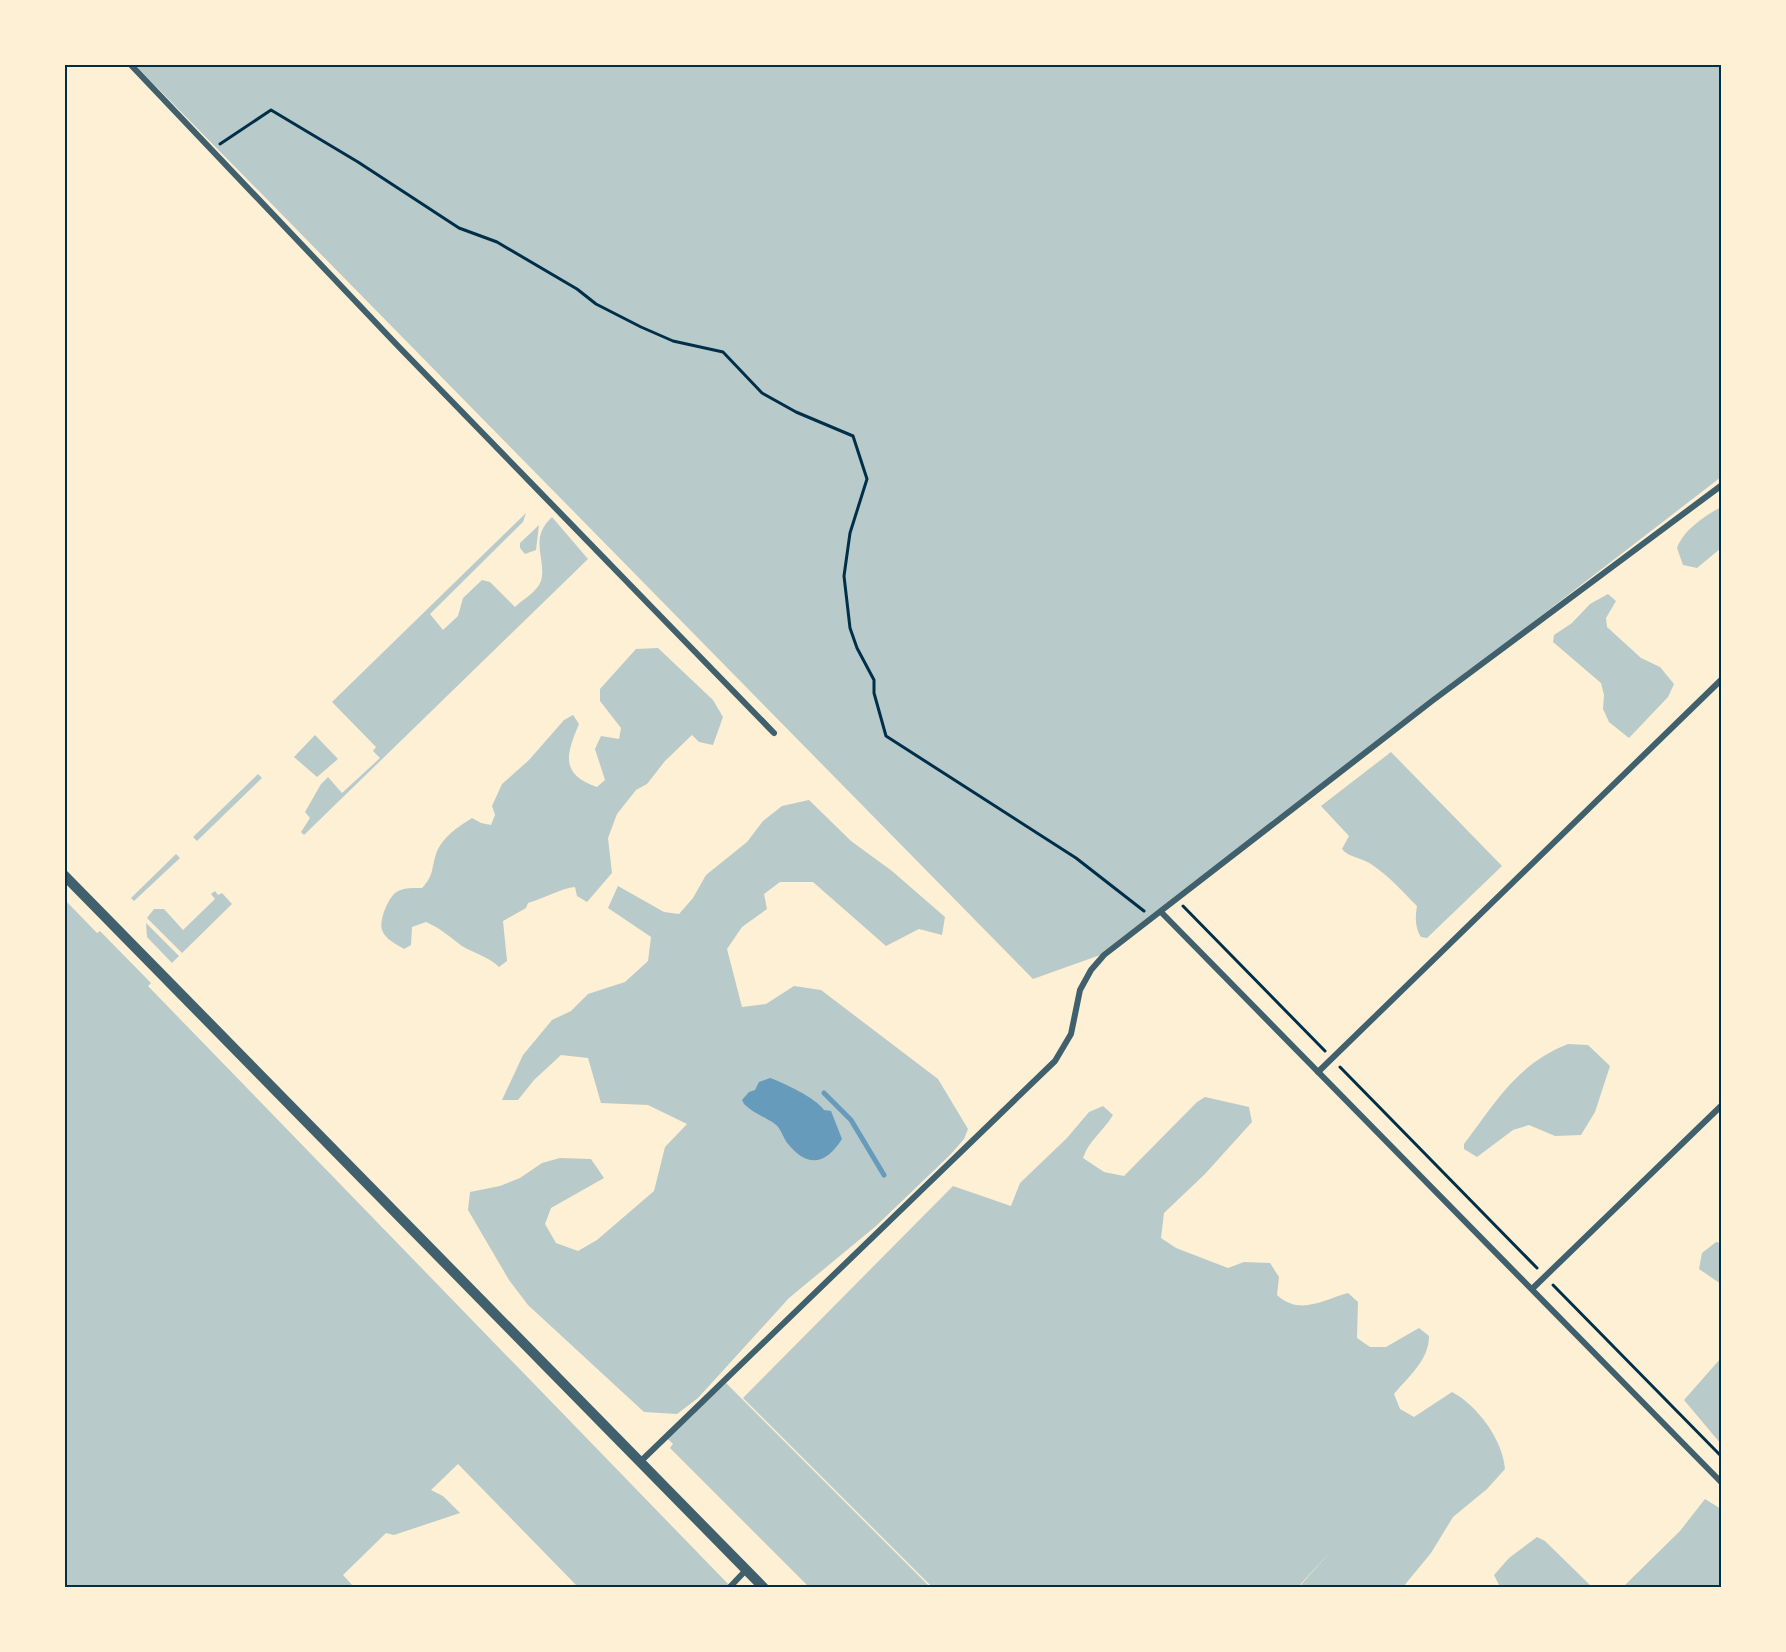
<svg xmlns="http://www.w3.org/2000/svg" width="1786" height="1652" viewBox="0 0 1786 1652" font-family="Signika,sans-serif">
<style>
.green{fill:#b9caca}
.water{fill:#669bbc}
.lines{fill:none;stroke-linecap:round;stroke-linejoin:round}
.stream{stroke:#669bbc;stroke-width:5}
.path{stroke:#003049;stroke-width:3}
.minor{stroke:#3f606c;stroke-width:6}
.tertiary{stroke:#3f606c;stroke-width:10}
.neatline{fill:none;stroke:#003049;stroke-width:2}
</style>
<rect width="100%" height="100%" fill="#fdf0d5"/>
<g class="green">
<path d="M135,65H1721V477L1103,954L1033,979Z"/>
<path d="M1721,507V548L1697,568L1683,565L1677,548C1683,530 1705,516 1721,507Z"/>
<path d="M526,513L523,522L430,614L443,630L458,616L463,598L482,580L490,582L515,607C523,599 537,592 541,581C547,559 528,539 552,517L588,559L304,835L301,832L310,818L305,812L321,784L328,777L342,793L380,758L373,751L376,747L332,702Z"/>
<path d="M539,525L536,550L525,554L520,548V543Z"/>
<path d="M1608,594L1616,601L1606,618L1607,627L1641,658L1660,667L1674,684L1668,697L1629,738L1609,722L1603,709L1604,695L1601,683L1553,642L1554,635L1572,623L1590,604Z"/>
<path d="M658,648L713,700L723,717L713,745L699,742L692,735L665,761L647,784L636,790L617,814L608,838L612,873L587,902L577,896L575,887C562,888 542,899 528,903L526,908L503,921L507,961L499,967C488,956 475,954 462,946C450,937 440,928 426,922L412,927L411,945L404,949C396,944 385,939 382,930C379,921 387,901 394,894C401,887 413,888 422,888C434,875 431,870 436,854C442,837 458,827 472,818L481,823L491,825L495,815L492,806L502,784L529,760L564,720L573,715L579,724C566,755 560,774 597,787L605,780L595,749L601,736L619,739L621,728L600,701V689L636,649Z"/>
<path d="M315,735L338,759L317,777L294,757Z"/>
<path d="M1391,752L1502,866L1427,938L1421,937C1415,928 1415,916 1417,906C1403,892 1389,876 1371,864C1362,858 1348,857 1342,849L1349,836L1321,806Z"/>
<path d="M258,774L262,778L197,841L193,837Z"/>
<path d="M809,800L851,841L892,871L945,917L942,935L919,929L886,946L813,882H780L764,894L767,909L742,927L727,949L742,1007L766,1004L794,986L821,990L938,1079L968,1129L964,1139L951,1154L876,1226L789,1298L698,1398L677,1414L644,1412L528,1305L509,1280L468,1210L470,1192L500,1186L520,1178L542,1163L560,1158L591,1159L604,1178L551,1208L545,1224L556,1243L578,1251L597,1240L654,1191L665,1147L687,1124L648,1105L601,1103L588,1058L561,1055L534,1080L518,1100H502L523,1055L552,1020L571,1011L588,994L625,982L648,961L651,937L608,908L618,886L664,912L679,914L693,898L706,875L747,842L763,821L782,806Z"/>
<path d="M176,854L180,858L134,901L131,898Z"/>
<path d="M215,891L218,895L222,893L232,904L182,953L147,918L154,909H164L183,930L215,899L211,894Z"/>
<path d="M65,900L97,933L100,931L151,983L148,986L731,1587H578L458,1464L431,1490L443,1496L460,1513L394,1535L386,1533L343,1575L354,1587H65Z"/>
<path d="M146,923L179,956L172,963L147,937Z"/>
<path d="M1568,1044L1588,1045L1610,1066L1595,1112L1581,1135L1555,1136L1529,1125L1513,1130L1477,1157L1464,1149V1144C1496,1102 1517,1064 1568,1044Z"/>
<path d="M1205,1097L1249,1107L1252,1122L1205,1174L1164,1213L1161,1238L1176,1248L1228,1268L1244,1262L1270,1263L1279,1277L1277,1295C1300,1316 1322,1300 1348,1293L1358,1302L1357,1338L1370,1347H1386L1419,1328L1429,1336C1429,1360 1409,1376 1394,1394L1400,1409L1414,1417L1452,1392C1477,1405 1503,1440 1505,1469L1487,1489L1453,1517L1431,1553L1403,1587H1299L1332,1550L1298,1587H932L743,1398L953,1186L1011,1206L1020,1183L1067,1138L1089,1112L1103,1106L1113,1115C1103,1132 1089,1140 1083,1158L1104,1172L1124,1176L1197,1102Z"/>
<path d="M1716,1242L1721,1243V1284L1699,1269L1702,1253Z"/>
<path d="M1721,1358V1444L1684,1400Z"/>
<path d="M725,1382L930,1587H809L670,1448L673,1444L667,1438Z"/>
<path d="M1705,1499L1721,1509V1587H1623L1680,1531Z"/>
<path d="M1537,1537L1545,1541L1592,1587H1500L1494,1575L1509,1558Z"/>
</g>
<path class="water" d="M770,1078C784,1083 816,1098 824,1110L831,1111L842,1139C825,1166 807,1167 788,1144C783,1138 781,1128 775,1124C765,1117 753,1113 744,1104L742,1100L749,1092L755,1090L759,1082Z"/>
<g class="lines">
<path class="stream" d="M824,1093L851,1120L884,1175"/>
<g class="path">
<path d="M220,144L271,110L358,162L459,228L497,242L577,289L596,304L641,327L673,341L723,352L762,393L796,412L853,436L867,479L850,533L844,576L850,628L857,648L874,680V693L886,736L1076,858L1144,911"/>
<path d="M1183,906L1325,1051"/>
<path d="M1340,1067L1537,1268"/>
<path d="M1553,1285L1722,1457"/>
</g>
<g class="minor">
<path d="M130,64L398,346L774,733"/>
<path d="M1161,912L1722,1483"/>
<path d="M1318,1072L1722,679"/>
<path d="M1532,1289L1722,1105"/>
<path d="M640,1462L1055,1061L1071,1034L1080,990L1091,970L1104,955L1432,701L1722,485"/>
<path d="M729,1588L746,1570"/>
</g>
<path class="tertiary" d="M64,875L764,1588"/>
</g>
<rect width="1786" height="1652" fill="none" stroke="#fdf0d5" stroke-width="132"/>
<rect x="66" y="66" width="1654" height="1520" class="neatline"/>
</svg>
